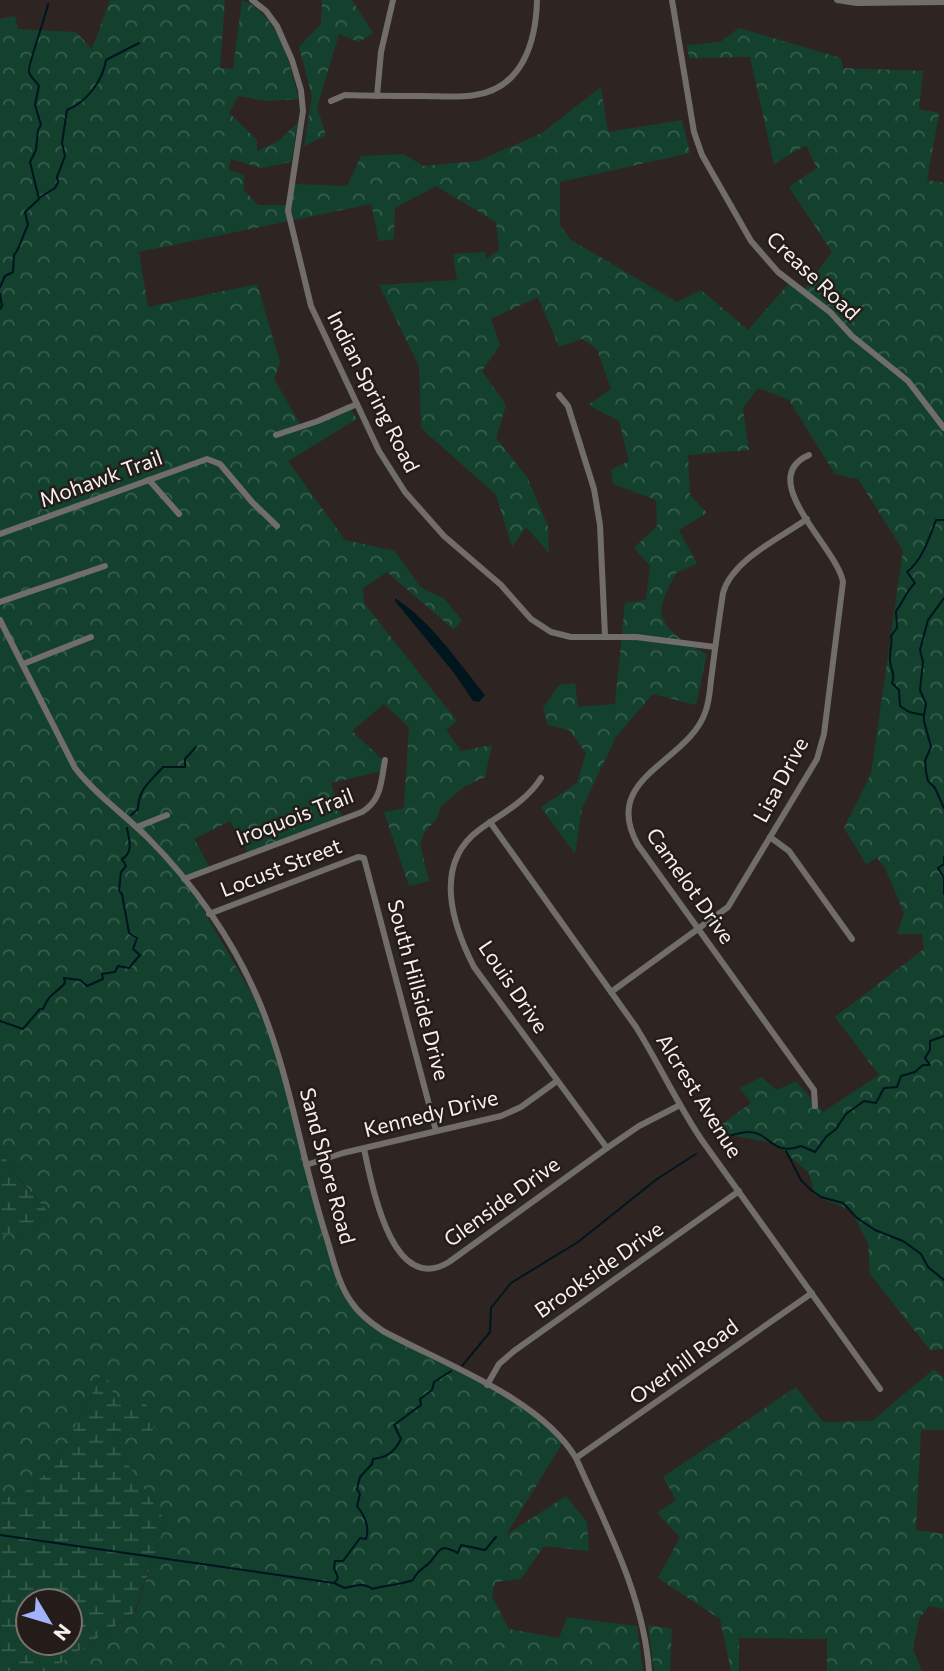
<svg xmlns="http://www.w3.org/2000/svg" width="944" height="1671" viewBox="0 0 944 1671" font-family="Commissioner,sans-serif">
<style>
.forest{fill:url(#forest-crowns)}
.wetland{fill:url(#wetland-marsh);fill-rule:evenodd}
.water{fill:#00151e}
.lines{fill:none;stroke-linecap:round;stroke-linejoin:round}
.stream{stroke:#00151e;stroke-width:2}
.minor{stroke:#716d6a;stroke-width:6}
.labels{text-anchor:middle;stroke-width:5;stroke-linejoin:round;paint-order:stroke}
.street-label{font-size:21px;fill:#f6f0ee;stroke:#241c19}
</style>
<defs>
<pattern id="forest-crowns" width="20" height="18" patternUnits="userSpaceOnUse" patternTransform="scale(1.75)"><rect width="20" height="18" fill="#13412e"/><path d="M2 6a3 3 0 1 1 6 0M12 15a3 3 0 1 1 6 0" fill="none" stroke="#365d4d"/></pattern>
<pattern id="wetland-marsh" width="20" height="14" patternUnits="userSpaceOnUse" patternTransform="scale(1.75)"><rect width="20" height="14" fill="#13412e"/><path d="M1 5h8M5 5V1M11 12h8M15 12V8" fill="none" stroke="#365d4d"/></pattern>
</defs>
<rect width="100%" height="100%" fill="#2e2522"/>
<g class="forest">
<path d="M110,0H225L220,68L233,69L242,0C280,16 289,63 299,99L267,101L238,96L229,113L257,140V151L279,141L298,122L291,162L262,168L231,159L229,170L244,175V190L258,205H288L293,184L347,186L361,156L404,154L423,166L478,161L542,133L601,87L608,132L682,120L690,153L560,182V225L571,240L677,302L701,290L748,330L791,281L804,290L832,252L789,187L817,168L806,145L774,164L750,57L689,58L687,45L720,42L739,28L841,58L843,68L923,71L919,109L939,113L927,180L944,183V1349L930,1350L870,1274L868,1243L851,1211L815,1195L809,1173L775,1143L711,1132L751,1103L740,1088L761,1077L777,1090L796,1081L823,1112L879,1075L835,1017L924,949L922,934H897L904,913L885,868L877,858L866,864L844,828L871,774L903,550L858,479L835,474L789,400L758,388L743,408L749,450L688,455L690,495L707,513L679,530L697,564L676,573C671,583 665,594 662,604C656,629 689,644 707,654L696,705L653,694L616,737L582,808L575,854L541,807L577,783L586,753L569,730L548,725L543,708L559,685L575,683L578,707L615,704L625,603L646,600L650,566L634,548L657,526L656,500L613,484L611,470L629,461L619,421L588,405L611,389L597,349L582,339L559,347L538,297L491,319L500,345L482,371L506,405L496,438L527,477L548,526L549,553L526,527L512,547L496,495L421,428L419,366L379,285L457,280L453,254L485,252L486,259L499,250L496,222L436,186L395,208L394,239L379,241L371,204L139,252L148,307L257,284L280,362L274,379L303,429L347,404L357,419L288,461L345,540L395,551L420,587L445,599L462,621L453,629L387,572L363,588L364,603L457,721L446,730L461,751L492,745L485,777L464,787L442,805L436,820L425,831L420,844L429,881L409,886L384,812L404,808L409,727L384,704L352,731L384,761L382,771L331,783L342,818L248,853L230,821L194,839L210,868L186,880L263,1013L348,1300L378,1329L526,1407L563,1442L506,1535L566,1496L587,1522L589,1551L544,1546L521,1579L495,1582L492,1596L509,1629L559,1638L567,1617L637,1626L643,1671H49L135,1613L166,1522L113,1442L123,1434L118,1405L103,1371L55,1466L21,1495L0,1498V1234L29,1232L49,1213L12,1170L0,1146V19L15,16L18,29L76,32L92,49Z"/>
<path d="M322,0H352L373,33L359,42L339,34L317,107L326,135L304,146L312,96L299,47L321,24Z"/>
<path d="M934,1369L944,1378V1430H921L916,1530L944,1534V1609L929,1606L919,1619L913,1649L922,1671H827V1639L739,1638V1671H731L720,1619L658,1578L680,1537L657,1513L676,1500L663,1477L796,1387L823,1422L872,1421Z"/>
<path d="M648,1625L672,1629L670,1671H654Z"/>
</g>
<g class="wetland">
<path d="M0,1146L12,1171L49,1213L29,1232L0,1234Z"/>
<path d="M104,1370L118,1405L141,1398L157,1419L149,1438L123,1434L113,1442L166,1522L134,1613L49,1671H0V1498L21,1495L55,1466ZM70,1601V1643H28V1601Z"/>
</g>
<path class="water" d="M395,598C432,622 458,662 485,695L479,702L473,701L454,673L395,601Z"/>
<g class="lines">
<g class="stream">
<path d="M39,198L55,188L58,182L57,177L65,156L62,143L67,110C87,102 103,80 106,60L139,43"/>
<path d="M0,287L5,276L13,272L14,255C20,249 23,234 28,225L25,212L39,199L30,162L36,150L38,130L41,125L35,105L39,86C36,81 30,77 29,72C27,67 46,16 48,4"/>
<path d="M0,294L2,306L0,309"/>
<path d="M944,520H936C930,536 922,561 907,572L915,583C906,591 903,603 896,611L897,628L891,636C893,644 889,651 890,660C890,669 896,674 892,683L899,690L900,706L909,712L924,715V721L931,747L925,761L926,772L928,781L935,788L944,808"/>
<path d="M924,715L926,704L920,690L923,662L920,650L928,620L944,598"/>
<path d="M131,815L138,809C138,789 151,781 163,767H185V759L196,747"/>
<path d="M944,857V864L938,868L944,878"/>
<path d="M944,880V894"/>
<path d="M0,1021L23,1029L40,1009H43C51,991 54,996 65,983L64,978L80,980L87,986L103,979L102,974L115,972L118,966L129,968L140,955L133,949L137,938L129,933L122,894L119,891L121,872L126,866L122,859C134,852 129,839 127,828"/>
<path d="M721,1138C729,1136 741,1132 749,1132C770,1132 772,1157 801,1146L815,1152L826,1137L836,1129L846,1114L864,1101L876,1103L884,1088L897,1087L901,1076L915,1072L923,1065H930L925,1058L930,1050V1041L944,1036"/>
<path d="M786,1151L801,1180L811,1190L821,1197L843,1203L857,1218L875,1230L903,1241L921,1254L928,1267L944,1280"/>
<path d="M462,1366L490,1332L491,1308L511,1283L578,1242L657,1179L696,1154"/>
<path d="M0,1535L334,1583L345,1588C354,1586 364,1582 372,1589C386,1585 400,1585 413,1580C417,1570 424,1569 430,1562C441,1550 439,1543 458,1553L461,1545L485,1550L496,1537"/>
<path d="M335,1582L338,1578L334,1568L335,1561H343L360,1538L366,1539C370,1527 365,1516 357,1506L360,1494L357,1489L360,1477L372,1464L373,1459C387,1457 394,1453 401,1439L394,1425L421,1405L420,1399L432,1390L434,1382L451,1371"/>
</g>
<g class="minor">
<path d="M252,0L266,11L277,26L292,60L301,90L303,111L288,211L311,306L379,451L405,492L444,536L501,585L531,619L551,632L571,637H636L715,647"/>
<path d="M672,0L694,132L702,155L751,241L778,272L830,312L852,336L908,381L944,428"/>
<path d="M837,0L857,3L944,2"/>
<path d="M377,96L381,52L393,0"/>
<path d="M331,101L345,95C370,96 395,96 421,96C438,96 458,98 475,95C523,88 536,41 537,0"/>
<path d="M559,395L568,406L594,489L600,525L605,636"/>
<path d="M276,435L318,421L357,404"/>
<path d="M149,480L179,514"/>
<path d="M807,519C780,538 732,560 723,593C719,620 715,647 712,673C710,685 710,699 706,710C690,763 599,776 638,845L814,1090L815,1106"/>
<path d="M0,534L207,459L220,464L252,502L277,526"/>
<path d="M0,602L105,566"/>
<path d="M0,620L75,768C96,795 124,814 148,838C193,883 233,940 258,999C291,1076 301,1160 327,1239C333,1259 339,1286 352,1303C360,1315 371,1323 383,1331C444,1364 540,1398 576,1458C606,1526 644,1596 649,1671"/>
<path d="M23,664L91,637"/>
<path d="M541,778C527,801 501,814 479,830C433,864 452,924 474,967L607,1148"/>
<path d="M490,822L636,1027C659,1064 677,1103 701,1139L880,1389"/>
<path d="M137,827L167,815"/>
<path d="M770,837L789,851L852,939"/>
<path d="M184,879L362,812C382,800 381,781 385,760"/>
<path d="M209,914L358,857L364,858L436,1131"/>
<path d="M611,992L728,907L817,759L824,734L843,582C837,547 754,479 809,455"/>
<path d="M364,1149C372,1185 392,1297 449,1262L607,1148L639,1126L680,1105"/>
<path d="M306,1165L343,1153L501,1116L521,1107L557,1081"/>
<path d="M487,1385L499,1364L514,1351L739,1191"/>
<path d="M576,1458L812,1293"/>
</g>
</g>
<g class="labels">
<g class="street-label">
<text transform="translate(813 276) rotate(43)" y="7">Crease Road</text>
<text transform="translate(373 392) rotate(63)" y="7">Indian Spring Road</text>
<text transform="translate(101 479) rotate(-20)" y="7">Mohawk Trail</text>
<text transform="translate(781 780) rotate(-62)" y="7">Lisa Drive</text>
<text transform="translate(295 817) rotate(-21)" y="7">Iroquois Trail</text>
<text transform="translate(281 868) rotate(-21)" y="7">Locust Street</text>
<text transform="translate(690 886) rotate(55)" y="7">Camelot Drive</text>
<text transform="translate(513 987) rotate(56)" y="7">Louis Drive</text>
<text transform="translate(418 990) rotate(75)" y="7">South Hillside Drive</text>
<text transform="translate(699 1096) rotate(58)" y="7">Alcrest Avenue</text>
<text transform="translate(431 1114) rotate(-14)" y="7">Kennedy Drive</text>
<text transform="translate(327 1166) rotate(75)" y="7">Sand Shore Road</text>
<text transform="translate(502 1202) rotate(-36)" y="7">Glenside Drive</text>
<text transform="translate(599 1270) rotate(-35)" y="7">Brookside Drive</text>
<text transform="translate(684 1362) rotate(-36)" y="7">Overhill Road</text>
</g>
</g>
<g transform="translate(49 1622) rotate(128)"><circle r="33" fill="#241c19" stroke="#78716e" stroke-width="2"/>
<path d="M0-5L12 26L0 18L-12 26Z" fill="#a2b2fd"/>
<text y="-10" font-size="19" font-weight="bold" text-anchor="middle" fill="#f6f0ee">N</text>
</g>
</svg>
